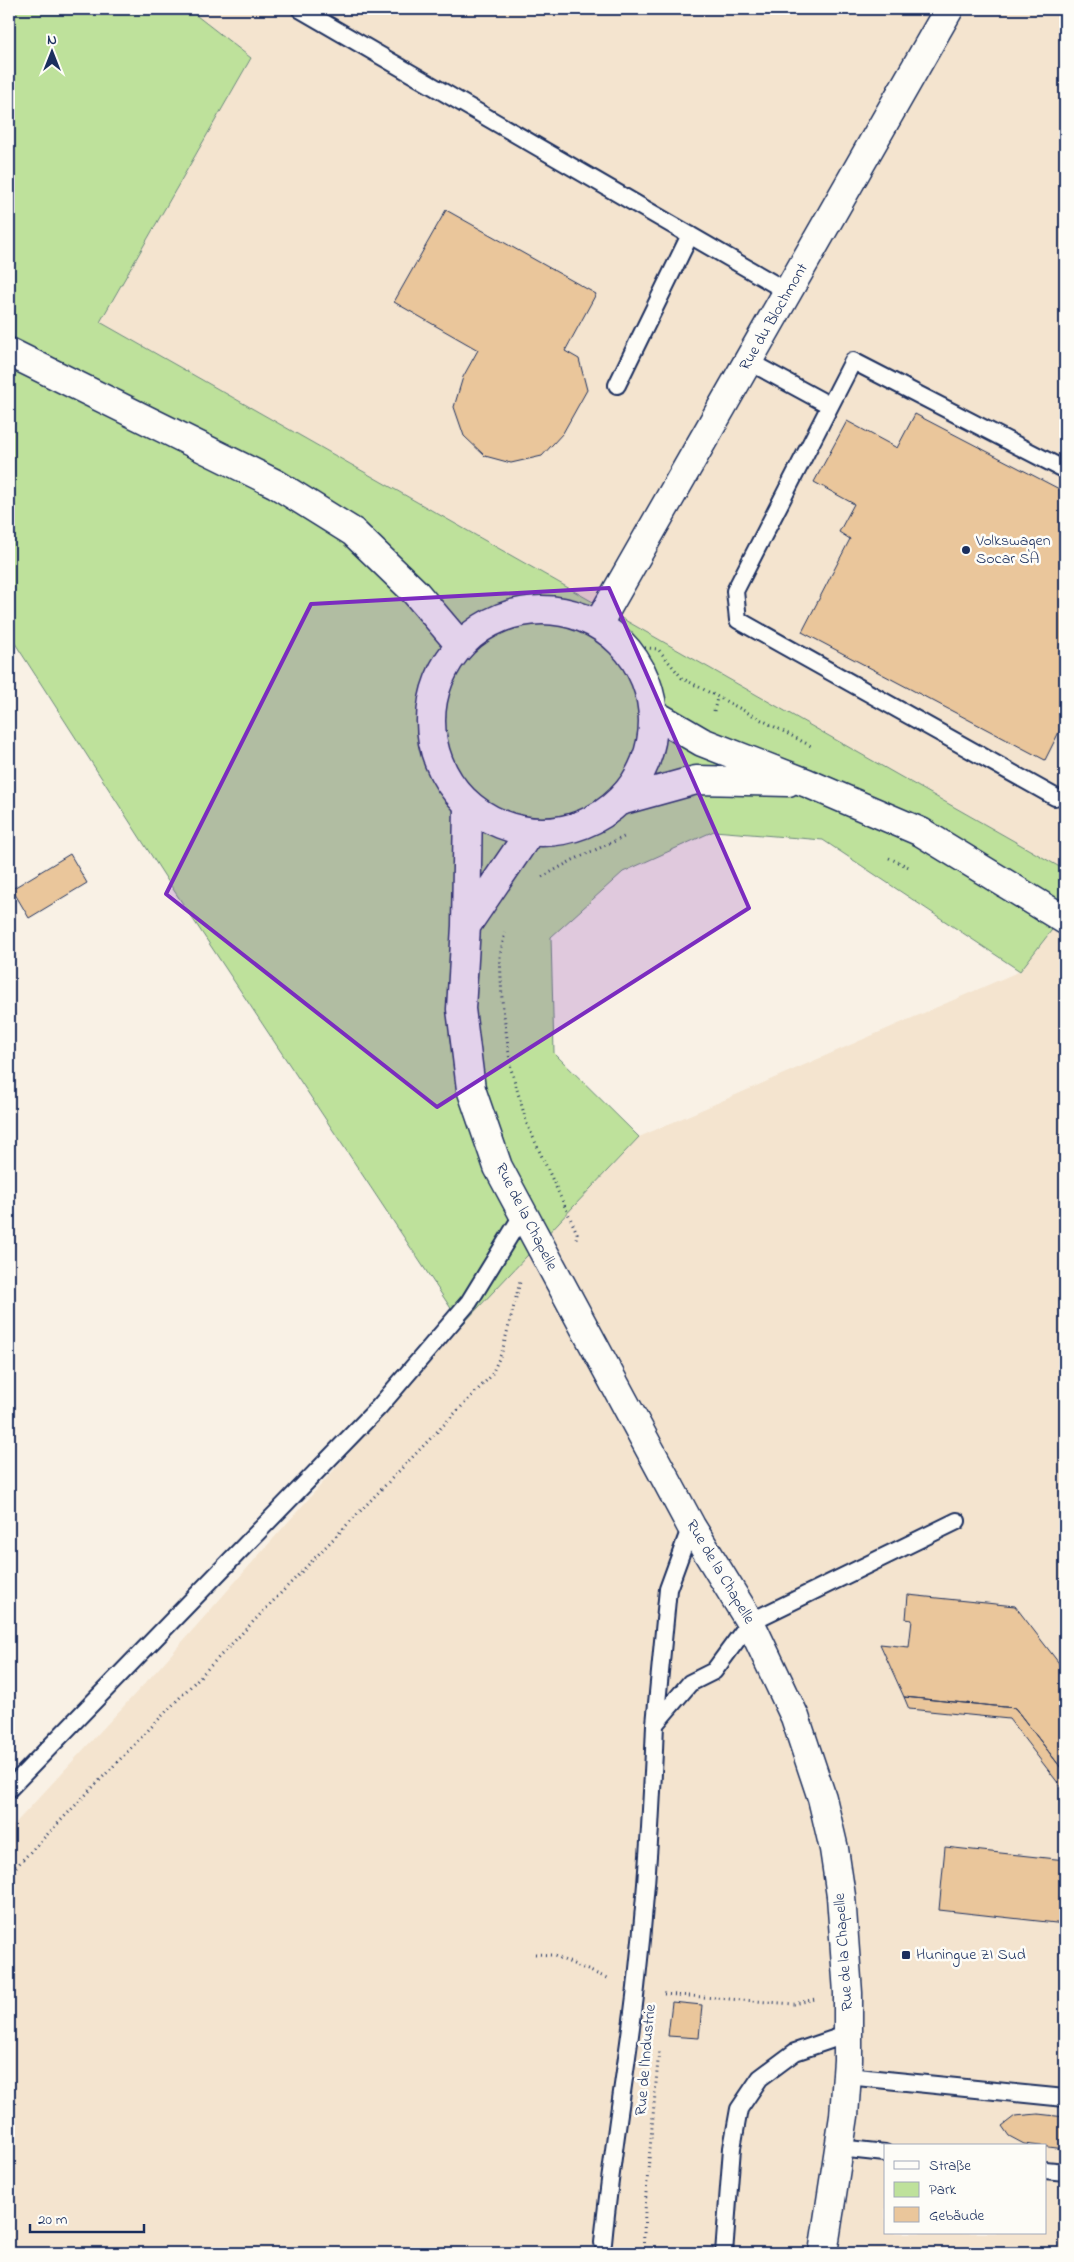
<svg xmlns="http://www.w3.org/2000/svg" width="1074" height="2262" viewBox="0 0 1074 2262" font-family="'Indie Flower',sans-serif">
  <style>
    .built { fill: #f4e4cf; fill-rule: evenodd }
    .green { fill: #bee19b; stroke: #6c887c }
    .building { fill: #eac69b; stroke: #1b2f5e }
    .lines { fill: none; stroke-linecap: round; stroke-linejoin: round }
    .lane-casing { stroke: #1b2f5e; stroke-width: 20 }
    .street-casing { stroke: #1b2f5e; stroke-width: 31 }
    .secondary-casing { stroke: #1b2f5e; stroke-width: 31 }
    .path { stroke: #1b2f5e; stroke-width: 3; stroke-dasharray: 1 4; stroke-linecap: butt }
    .lane { stroke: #fdfcf7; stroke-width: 16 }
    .street { stroke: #fdfcf7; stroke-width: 28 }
    .secondary { stroke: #fdfcf7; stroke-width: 28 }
    .marked { fill: #7b2cbf; fill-opacity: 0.2; stroke: #7b2cbf; stroke-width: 4; stroke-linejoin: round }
    .poi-dot { fill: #1b2f5e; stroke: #fdfcf7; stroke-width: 2 }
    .labels { text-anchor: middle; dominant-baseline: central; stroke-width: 5; stroke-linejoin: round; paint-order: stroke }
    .street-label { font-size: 16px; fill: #1b2f5e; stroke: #fdfcf7 }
    .poi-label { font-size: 16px; fill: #1b2f5e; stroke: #fdfcf7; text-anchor: start }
  </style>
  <rect width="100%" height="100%" fill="#f9f1e5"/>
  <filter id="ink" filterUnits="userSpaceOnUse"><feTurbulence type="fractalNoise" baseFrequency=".02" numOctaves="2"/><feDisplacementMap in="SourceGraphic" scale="10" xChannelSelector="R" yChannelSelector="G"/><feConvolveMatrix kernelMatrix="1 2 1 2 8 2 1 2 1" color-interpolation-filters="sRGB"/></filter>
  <g filter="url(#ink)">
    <path class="built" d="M188 9H1065V870L100 322 251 58Z
      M1065 913V2253H9V1830L160 1667 462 1325 639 1137 1020 971ZM885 2146H1045V2233H885Z"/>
    <path class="green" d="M9 9H188L251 58 100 322 1065 870V913L1020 971 823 840 714 831 623 872 551 937 554 1053 639 1137 462 1325 171 886 9 634Z"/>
    <path class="building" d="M446 210 596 294 565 351 579 359 587 390 563 433 542 456 511 463 485 456 464 436 454 407 463 377 478 350 394 302Z
      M915 414 1065 492V720L1045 760 802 632 850 539 839 532 854 504 814 482 847 421 897 448Z
      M70 854 87 883 29 918 12 889Z
      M908 1595 1015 1606 1065 1671V1773L1015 1708 904 1697 880 1644 909 1647 912 1620 906 1619Z
      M904 1697 1015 1708 1065 1773V1792L1009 1719 909 1709Z
      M945 1847 1065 1860V1924L939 1910Z
      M672 2002 702 2005 699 2038 668 2036Z
      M1038 2114 1065 2117V2149L1024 2144 1009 2136 1002 2126 1015 2116Z"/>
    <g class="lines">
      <g class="lane-casing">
        <path id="lane" d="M300 9 788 292
          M748 361 829 405
          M617 385 690 235
          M1055 797 738 620 735 591 853 361 1065 470
          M691 1526 668 1589 655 1724 690 1683 714 1671 750 1622 957 1521
          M9 1789 379 1407 469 1302 523 1214
          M847 2076 1065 2098
          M839 2148 885 2153
          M1045 2170 1065 2172
          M603 2243C611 2157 626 2073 636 1988 646 1900 652 1812 655 1724
          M724 2253 732 2148 739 2109 760 2078 795 2052 848 2034"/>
      </g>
      <g class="street-casing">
        <path id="street" d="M598 624 949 9
          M468 805 466 926 461 1009 471 1089 498 1167 691 1526 750 1622 795 1717 822 1798 834 1849 841 1896 848 1993V2060L844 2116 823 2253
          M466 926 530 832"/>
      </g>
      <g class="secondary-casing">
        <path id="secondary" d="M9 352 276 484 353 532 415 592 460 645
          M431 721a111 111 0 1 1 222 0a111 111 0 1 1-222 0Z
          M654 714 702 742 807 783 921 832 1065 920
          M620 801 696 780 788 782"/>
      </g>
      <path class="path" d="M625 646 658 649 682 678 811 746
        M714 711 717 698
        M889 858 911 868
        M542 877 573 860 626 836
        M505 932 500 956 502 1000 511 1069 527 1124 577 1233 576 1239
        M9 1874 491 1376 502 1352 520 1282
        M535 1954 552 1955 609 1979
        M664 1994 794 2004 815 1999
        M643 2253 646 2193 659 2050"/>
      <use href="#lane" class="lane"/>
      <use href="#street" class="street"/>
      <use href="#secondary" class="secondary"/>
    </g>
  </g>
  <path class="marked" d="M609 588 749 908 437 1107 166 894 311 604Z"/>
  <g class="poi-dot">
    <circle cx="966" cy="550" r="5"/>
    <rect x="901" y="1950" width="10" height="10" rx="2.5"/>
  </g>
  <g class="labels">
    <g class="street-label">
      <text transform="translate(774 317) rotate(-60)">Rue du Blochmont</text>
      <text transform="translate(526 1217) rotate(63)">Rue de la Chapelle</text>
      <text transform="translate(720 1572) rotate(59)">Rue de la Chapelle</text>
      <text transform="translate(844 1952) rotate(-94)">Rue de la Chapelle</text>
      <text transform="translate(646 2060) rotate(-85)">Rue de l'Industrie</text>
    </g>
    <g class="poi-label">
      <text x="976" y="541">Volkswagen<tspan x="976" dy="18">Socar SA</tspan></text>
      <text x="916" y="1955">Huningue ZI Sud</text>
    </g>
  </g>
  <rect width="1074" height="2262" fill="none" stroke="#fdfcf7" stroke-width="30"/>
  <rect x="15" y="15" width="1044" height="2232" fill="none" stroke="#1b2f5e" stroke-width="2" filter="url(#ink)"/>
  <rect x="884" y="2144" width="162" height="90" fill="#fdfcf7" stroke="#a3aaba"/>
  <rect x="894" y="2161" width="25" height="8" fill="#fdfcf7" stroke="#a3aaba"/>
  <text x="929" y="2170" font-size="15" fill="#1b2f5e">Straße</text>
  <rect x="894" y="2182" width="25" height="15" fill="#bee19b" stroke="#a3aaba"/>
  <text x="929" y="2194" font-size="15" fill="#1b2f5e">Park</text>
  <rect x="894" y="2207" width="25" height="15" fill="#eac69b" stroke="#a3aaba"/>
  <text x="929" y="2220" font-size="15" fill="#1b2f5e">Gebäude</text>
  <g transform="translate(52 52)" stroke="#fdfcf7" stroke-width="4" paint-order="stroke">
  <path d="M0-4L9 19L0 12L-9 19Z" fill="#1b2f5e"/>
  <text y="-8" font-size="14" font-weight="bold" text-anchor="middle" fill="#1b2f5e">N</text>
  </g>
  <path d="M30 2224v8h114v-8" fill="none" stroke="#1b2f5e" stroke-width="2.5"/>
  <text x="38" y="2224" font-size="15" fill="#1b2f5e" stroke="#fdfcf7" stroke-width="4" paint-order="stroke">20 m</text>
</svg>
